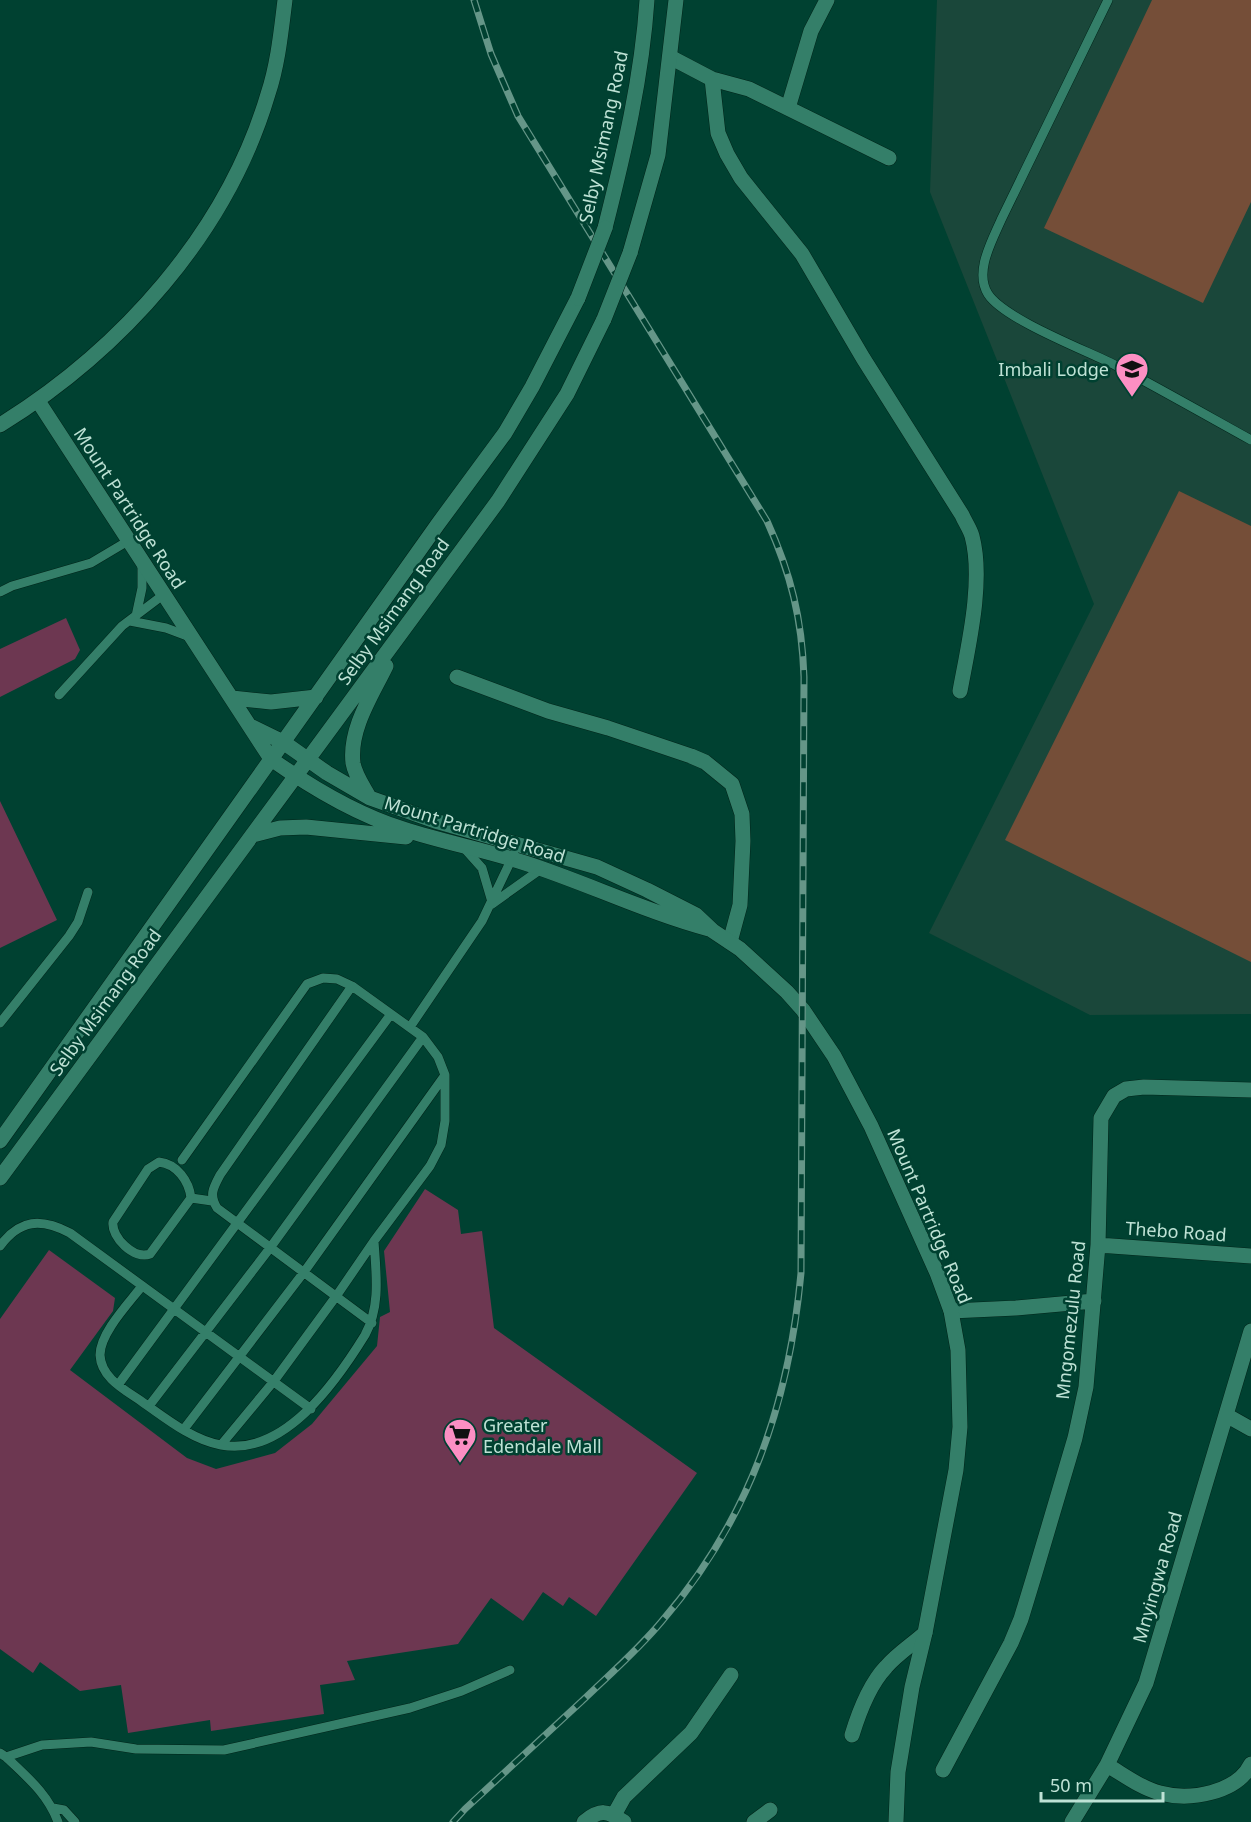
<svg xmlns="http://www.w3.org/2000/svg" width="1251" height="1822" viewBox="0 0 1251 1822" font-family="'Noto Sans',sans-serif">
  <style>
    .built { fill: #1a473a }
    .green { fill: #754e38 }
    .building { fill: #6d3751 }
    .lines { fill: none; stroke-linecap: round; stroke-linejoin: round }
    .lane-casing { stroke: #00251a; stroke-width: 10 }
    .street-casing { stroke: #00251a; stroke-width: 16 }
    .secondary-casing { stroke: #00251a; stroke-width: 16 }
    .lane { stroke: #347f69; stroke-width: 9 }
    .street { stroke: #347f69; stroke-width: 15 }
    .secondary { stroke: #347f69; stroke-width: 15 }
    .rail-casing { stroke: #659688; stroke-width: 7 }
    .rail { stroke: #004131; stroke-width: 4.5; stroke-dasharray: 14; stroke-linecap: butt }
    .secondary-bridge-casing { stroke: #00251a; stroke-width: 16; stroke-linecap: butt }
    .secondary-bridge { stroke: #347f69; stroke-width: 15 }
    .labels { text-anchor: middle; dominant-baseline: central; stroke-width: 5; stroke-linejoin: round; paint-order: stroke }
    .street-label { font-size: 18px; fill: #bee2d5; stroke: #004131 }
    .poi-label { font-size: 18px; fill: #bee2d5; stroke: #004131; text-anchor: end }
  </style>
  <rect width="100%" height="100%" fill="#004131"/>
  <path class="built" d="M937 0H1251V1014L1090 1015 929 933 1094 604 930 192Z"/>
  <path class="green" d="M1152 0H1251V202L1203 303 1044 228Z
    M1179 491 1251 526V962L1005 840Z"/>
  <path class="building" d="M66 618 80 650 75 659 0 697V649Z
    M0 801 57 920 0 948Z
    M425 1189 458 1210 461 1234 482 1231 494 1328 697 1473 596 1616 569 1597 563 1606 543 1592 523 1621 491 1598 458 1644 347 1661 355 1680 320 1685 324 1714 211 1731 210 1720 128 1733 121 1685 80 1691 40 1662 33 1673 0 1649V1319L49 1250 115 1298 113 1311 70 1370 187 1458 216 1469 275 1453 312 1424 377 1346 380 1317 390 1312 384 1251Z"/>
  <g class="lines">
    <g class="lane-casing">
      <path id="lane" d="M1108 0 1001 220C992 241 974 272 988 294 1004 319 1085 350 1115 365 1160 389 1206 415 1251 440
        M0 592 12 586 91 563 128 541
        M136 616 142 588V565
        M130 621 166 628 190 637
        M59 695 122 626 163 595
        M465 849 482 868 492 902
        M492 904 541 869
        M352 986 220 1175C213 1188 209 1195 217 1208L372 1323
        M0 1023 69 936 78 922 88 892
        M410 1027 482 921 514 854
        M182 1160 307 984 323 978 337 979 352 986 423 1037 438 1057 445 1075V1121L441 1145 430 1166 374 1241 337 1295 274 1381 221 1445
        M159 1162C177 1164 189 1181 191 1198L150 1254C134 1260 111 1237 113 1222L148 1169Z
        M191 1198 212 1201
        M0 1246C20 1219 41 1218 70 1233L311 1409
        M142 1286C129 1303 100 1333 100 1355 101 1378 125 1390 141 1401 164 1417 192 1440 221 1445 284 1457 336 1382 365 1335 381 1306 376 1273 374 1241
        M118 1385 391 1014
        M149 1406 270 1248 423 1037
        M184 1429 304 1272 445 1075
        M0 1753 6 1757 42 1745 91 1742 136 1749 224 1750 410 1708 462 1691 510 1670
        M6 1757C27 1777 48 1794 58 1822
        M53 1808 64 1810 75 1822"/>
    </g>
    <g class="street-casing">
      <path id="street" d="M670 57 712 79 718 133 727 154 741 178 802 254 863 358 962 515C965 522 970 529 972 536 984 581 968 647 960 691
        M712 79 749 89 889 158
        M788 108 811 31 827 0
        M457 677 548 711 608 728 691 756 705 762 732 784 742 814 743 841 740 905 730 942
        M1098 1245 1251 1256
        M951 1311 1016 1308 1094 1301
        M1226 1415 1251 1429
        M852 1735C859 1712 869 1685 886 1667 897 1654 913 1644 925 1633
        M1107 1765C1124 1775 1141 1788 1160 1793 1190 1801 1237 1793 1251 1764
        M943 1770 1011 1643 1021 1619 1035 1573 1075 1438 1086 1387 1098 1245 1101 1118 1114 1096 1126 1089 1144 1087 1251 1090
        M614 1815 624 1797 691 1733 731 1675
        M584 1822C600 1809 607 1810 624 1822
        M754 1822 770 1810
        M1072 1822 1107 1765 1146 1683 1251 1331"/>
    </g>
    <g class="secondary-casing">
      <path id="secondary" d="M605 228C624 153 642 77 647 0
        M630 253 658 155 676 0
        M38 401 271 759C312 788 355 814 403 829 443 842 485 850 525 863 587 883 646 912 709 929
        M0 425C121 350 227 233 268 94 278 64 281 32 285 0
        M232 698 271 702 316 697
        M250 726 283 742 327 773 370 798 435 821 597 867 647 890 696 915 713 931 740 949 787 992 803 1010 834 1056 871 1126 937 1273 951 1311 958 1350 960 1427 956 1470 925 1633 912 1687 898 1772 896 1822
        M369 797C363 786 355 775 353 763 349 729 372 695 386 666
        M253 835 280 828 306 827 406 837
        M0 1141 438 524 505 433 532 387 578 298
        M0 1178 498 501 567 394 604 319"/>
    </g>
    <use href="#lane" class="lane"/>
    <use href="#street" class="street"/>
    <use href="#secondary" class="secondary"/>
    <g class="rail-casing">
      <path id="rail" d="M453 1822 465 1809C504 1773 543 1737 582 1701 609 1675 638 1650 662 1621 749 1520 789 1404 801 1273L804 677C802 619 791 574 767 521L518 116 491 54 474 0"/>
    </g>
    <use href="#rail" class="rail"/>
    <g class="secondary-bridge-casing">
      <path id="secondary-bridge" d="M578 298 605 228
        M604 319 630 253"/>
    </g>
    <use href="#secondary-bridge" class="secondary-bridge"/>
  </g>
  <defs>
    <g id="school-pin" transform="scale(1.725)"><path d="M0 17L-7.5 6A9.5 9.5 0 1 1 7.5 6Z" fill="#fc8fc3" stroke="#004131"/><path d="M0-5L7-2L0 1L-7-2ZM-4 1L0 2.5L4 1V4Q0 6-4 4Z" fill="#111"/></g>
    <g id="supermarket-pin" transform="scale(1.725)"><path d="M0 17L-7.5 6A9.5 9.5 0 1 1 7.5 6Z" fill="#fc8fc3" stroke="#004131"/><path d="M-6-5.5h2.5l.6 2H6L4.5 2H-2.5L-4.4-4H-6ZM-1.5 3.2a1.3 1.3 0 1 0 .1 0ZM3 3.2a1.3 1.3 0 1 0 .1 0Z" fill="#111"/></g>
  </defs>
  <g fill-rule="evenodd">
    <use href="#school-pin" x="1132" y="369"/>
    <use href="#supermarket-pin" x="460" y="1435"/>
  </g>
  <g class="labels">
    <g class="street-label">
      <text transform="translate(603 137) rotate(-78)">Selby Msimang Road</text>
      <text transform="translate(130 508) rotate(57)">Mount Partridge Road</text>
      <text transform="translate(393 611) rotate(-54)">Selby Msimang Road</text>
      <text transform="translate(475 829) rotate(17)">Mount Partridge Road</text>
      <text transform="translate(105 1002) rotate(-54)">Selby Msimang Road</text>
      <text transform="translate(930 1216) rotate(67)">Mount Partridge Road</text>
      <text transform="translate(1176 1231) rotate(4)">Thebo Road</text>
      <text transform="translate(1070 1320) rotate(-84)">Mngomezulu Road</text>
      <text transform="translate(1157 1577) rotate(-74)">Mnyingwa Road</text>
    </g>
    <g class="poi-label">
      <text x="1109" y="369">Imbali Lodge</text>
      <text x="483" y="1425" text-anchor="start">Greater<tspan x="483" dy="21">Edendale Mall</tspan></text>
    </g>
  </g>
  <path d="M1041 1792v9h122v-9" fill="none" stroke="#bee2d5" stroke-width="3"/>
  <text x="1050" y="1792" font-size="18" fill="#bee2d5" stroke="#004131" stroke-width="4.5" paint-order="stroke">50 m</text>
</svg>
